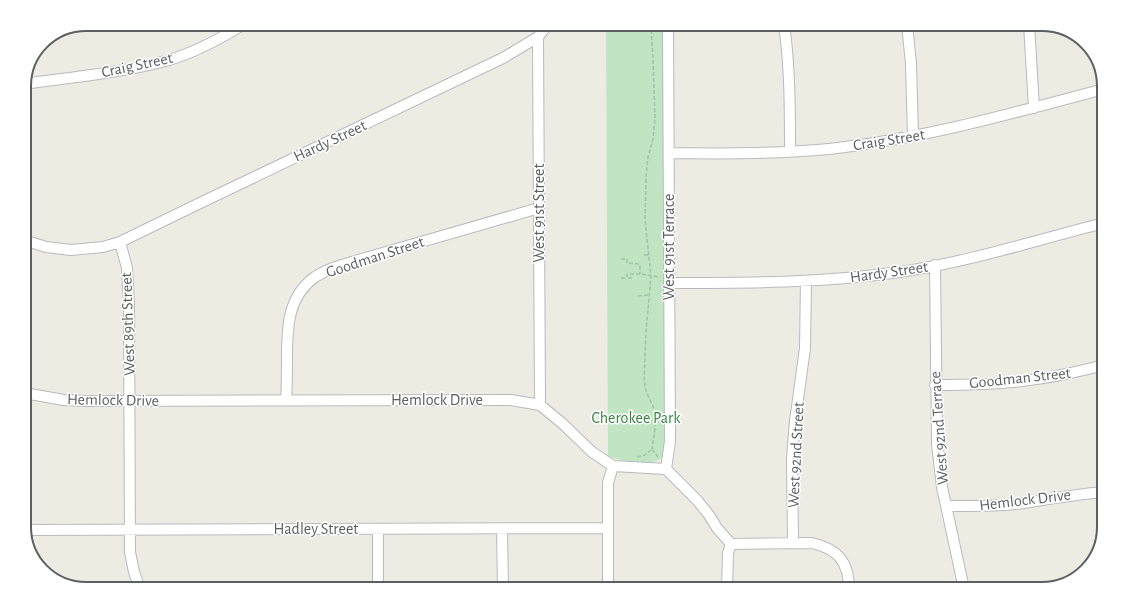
<svg xmlns="http://www.w3.org/2000/svg" width="1128" height="613" viewBox="0 0 1128 613" font-family="'Alegreya Sans',sans-serif">
  <style>
    .green { fill: #c1e4c3 }
    .lines { fill: none; stroke-linecap: round; stroke-linejoin: round }
    .street-casing { stroke: #b8babf; stroke-width: 12 }
    .path { stroke: #9bc4a9; stroke-width: 1.5; stroke-dasharray: 4 2; stroke-linecap: butt }
    .street { stroke: #fff; stroke-width: 10 }
    .labels { text-anchor: middle; dominant-baseline: central; stroke-width: 3; stroke-linejoin: round; paint-order: stroke }
    .street-label { font-size: 16px; fill: #5b5e63; stroke: #fff }
    .park-label { font-size: 16px; fill: #398441; stroke: #fff }
    .rim { fill: none; stroke: #5b5e63; stroke-width: 2 }
  </style>
  <rect width="100%" height="100%" fill="#edece3"/>
  <path class="green" d="M606 24H662L663 33 665 452C659 471 621 461 608 456Z"/>
  <g class="lines">
    <g class="street-casing">
      <path id="street" d="M784 24C790 66 790 109 790 152
        M907 24 911 64 913 136
        M1029 24 1034 108
        M24 84C72 77 122 73 169 60 196 52 220 39 244 24
        M669 153C722 154 776 154 829 149 923 139 1013 113 1104 89
        M24 238 30 242 46 247 71 250 103 247 120 242 198 204 503 58 538 37
        M120 242 127 268 129 304 130 552 134 572 140 589
        M935 265 937 444 942 487 964 589
        M670 283C747 283 823 283 900 272 969 262 1036 240 1104 223
        M935 385C964 385 993 385 1022 381 1050 378 1077 372 1104 365
        M24 393 64 400 84 401 511 400 540 405 563 424 592 452 613 466 666 469 697 500 709 515 717 528 731 544 812 543C838 549 849 562 849 589
        M286 400C287 386 287 371 287 357 287 327 288 296 315 277 327 269 341 265 355 261L539 208
        M540 405 538 37 548 24
        M666 469 670 441 668 24
        M946 506C972 506 998 507 1024 503 1051 499 1077 494 1104 492
        M378 529V589
        M502 529 503 589
        M24 530 608 528
        M793 543 792 458 795 421 805 348 806 281
        M608 589V483L613 466
        M727 589 728 553 731 544"/>
    </g>
    <path class="path" d="M651 24 653 60 655 118 653 139 648 157 646 177 645 220 651 276 646 332 644 381 646 391 655 411V429L652 449
      M644 255H649
      M621 259H627V263L638 264 640 265V274
      M621 278H627
      M632 278H627V274H640L660 277
      M638 296 648 295
      M637 457 645 455 652 449 658 457"/>
    <use href="#street" class="street"/>
  </g>
  <g class="labels">
    <g class="street-label">
      <text transform="translate(137 65) rotate(-12)">Craig Street</text>
      <text transform="translate(889 140) rotate(-9)">Craig Street</text>
      <text transform="translate(330 141) rotate(-25)">Hardy Street</text>
      <text transform="translate(539 213) rotate(-90)">West 91st Street</text>
      <text transform="translate(669 247) rotate(-90)">West 91st Terrace</text>
      <text transform="translate(375 257) rotate(-18)">Goodman Street</text>
      <text transform="translate(889 272) rotate(-8)">Hardy Street</text>
      <text transform="translate(128 324) rotate(-92)">West 89th Street</text>
      <text transform="translate(1020 378) rotate(-6)">Goodman Street</text>
      <text transform="translate(113 400) rotate(1)">Hemlock Drive</text>
      <text x="437" y="400">Hemlock Drive</text>
      <text transform="translate(939 428) rotate(-94)">West 92nd Terrace</text>
      <text transform="translate(796 455) rotate(-87)">West 92nd Street</text>
      <text transform="translate(1025 500) rotate(-7)">Hemlock Drive</text>
      <text x="316" y="529">Hadley Street</text>
    </g>
    <g class="park-label">
      <text x="636" y="418">Cherokee Park</text>
    </g>
  </g>
  <path d="M0 0H1128V613H0ZM86 31H1042A55 55 0 0 1 1097 86V527A55 55 0 0 1 1042 582H86A55 55 0 0 1 31 527V86A55 55 0 0 1 86 31Z" fill="#fff" fill-rule="evenodd"/>
  <path class="rim" d="M86 31H1042A55 55 0 0 1 1097 86V527A55 55 0 0 1 1042 582H86A55 55 0 0 1 31 527V86A55 55 0 0 1 86 31Z"/>
</svg>
